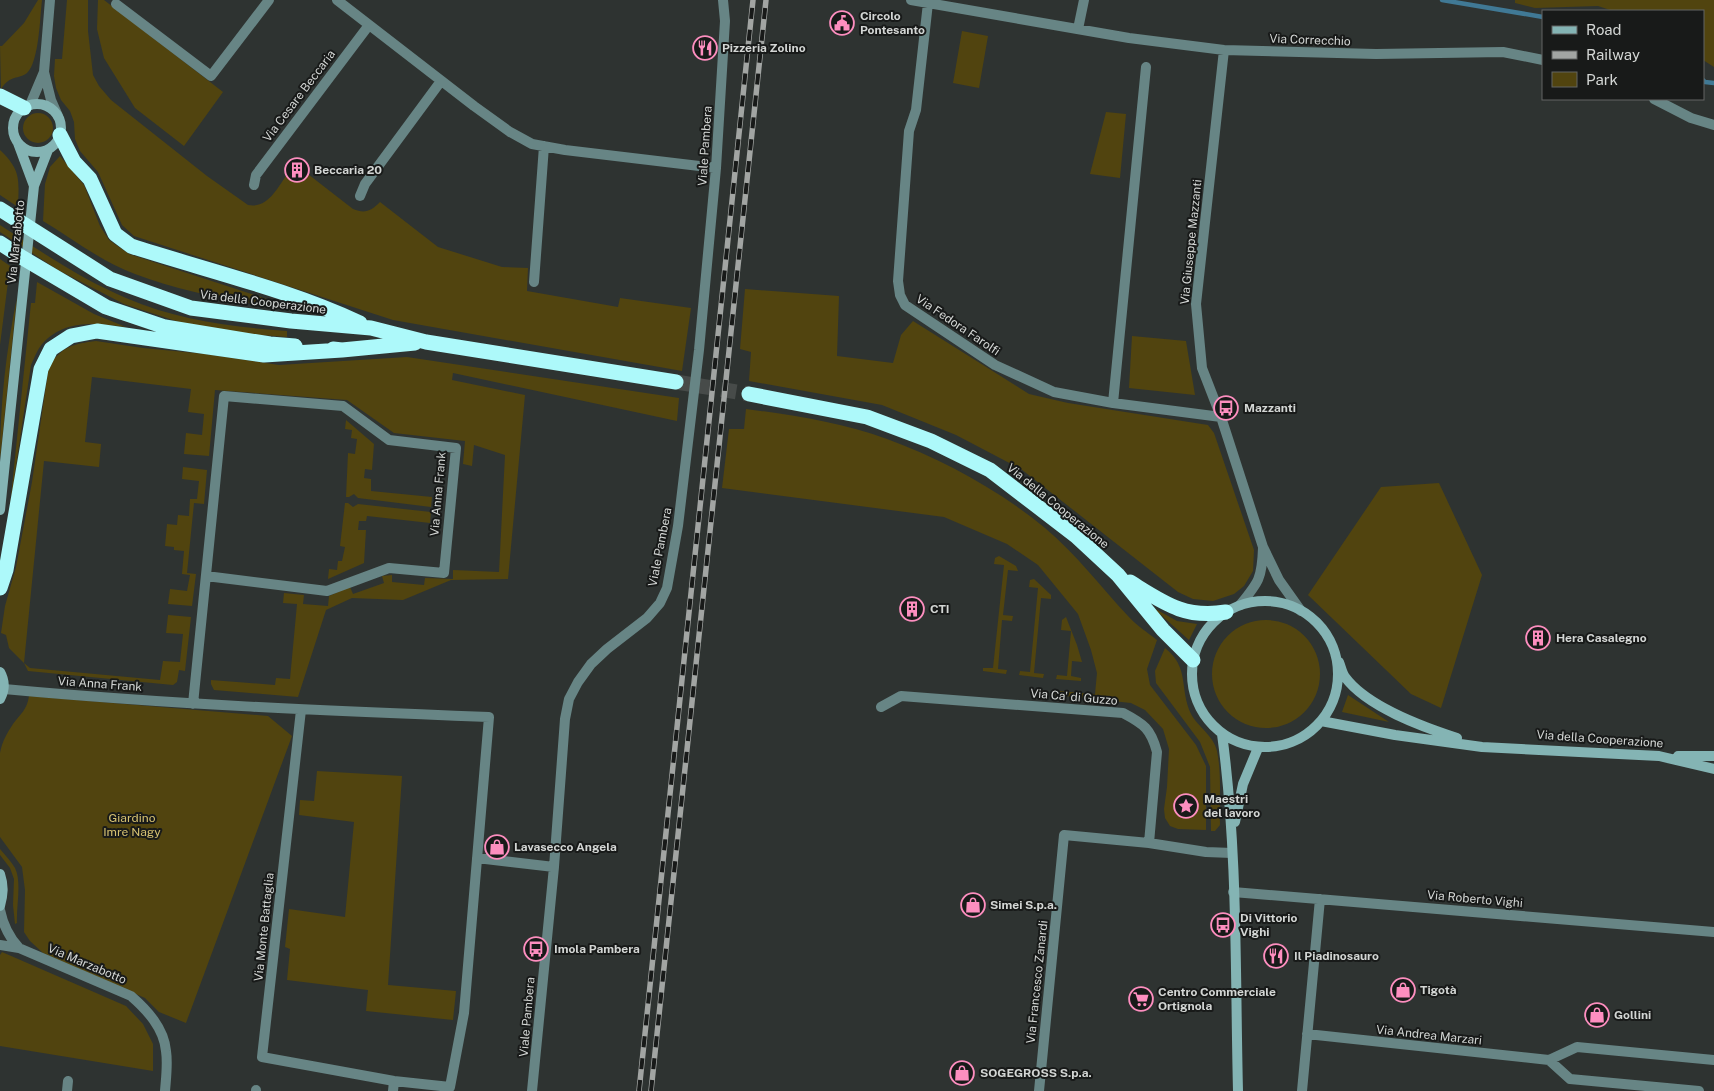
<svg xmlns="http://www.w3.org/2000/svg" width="1714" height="1091" viewBox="0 0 1714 1091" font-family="'Public Sans',sans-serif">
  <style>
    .green { fill: #51440f }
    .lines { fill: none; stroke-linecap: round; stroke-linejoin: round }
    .stream { stroke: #407995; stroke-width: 4.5 }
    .highway-tunnel { stroke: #474b49; stroke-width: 15; stroke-dasharray: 15 8; stroke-linecap: butt }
    .street { stroke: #678585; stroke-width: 10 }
    .secondary { stroke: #84b4b4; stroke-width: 10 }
    .highway { stroke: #adf9fa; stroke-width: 15 }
    .rail-casing { stroke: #a2a5a3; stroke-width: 5.5 }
    .rail { stroke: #181a19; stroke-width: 4; stroke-dasharray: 11; stroke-linecap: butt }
    .labels { text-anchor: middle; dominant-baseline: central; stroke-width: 4; stroke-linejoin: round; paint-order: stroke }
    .poi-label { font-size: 12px; font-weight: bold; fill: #d3d6d4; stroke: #181a19; text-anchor: start }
    .street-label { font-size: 12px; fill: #d3d6d4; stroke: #181a19 }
    .park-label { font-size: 12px; fill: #d7c271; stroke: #181a19 }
  </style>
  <rect width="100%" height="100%" fill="#2e3331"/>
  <path class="green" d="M38 0H42C40 17 39 62 27 73 18 80 11 74 1 89L0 46H2L24 23Z
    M67 0H88V31L93 75 99 86 111 100 207 176 248 205C268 209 278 187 288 173L296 180 304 171 353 209C365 214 371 211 380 202L438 247 502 267 528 268 527 291 618 307 620 298 691 308 682 371 393 320 134 236 122 225 98 172 80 151 75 139 74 122 70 111 61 100 56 88 54 76 55 59H62Z
    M98 0H104L223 92 184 146 135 108 104 58 97 29Z
    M1515 0H1714V67L1703 60V11H1613L1598 6 1535 8 1515 3Z
    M962 31 988 36 979 88 953 83Z
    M1106 112 1126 114 1120 178 1090 174Z
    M23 128a15 15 0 1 1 30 0a15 15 0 1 1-30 0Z
    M0 150C21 170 19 179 18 207L0 195Z
    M60 156 84 185 100 226 109 240 129 254 313 314C253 303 192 296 135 274 102 262 73 239 43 221L45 184 50 167Z
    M0 225C40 251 81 279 126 298 177 320 232 327 287 331V337L235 333 182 323 124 304 58 270 0 232Z
    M0 259 10 266 0 345Z
    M37 282 94 314 126 327C95 323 65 319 42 344 37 350 34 359 31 365L10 506 31 303H35Z
    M745 289 839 296 837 356 893 363 901 335 913 321 1029 394 1068 403 1208 425 1214 433 1254 550 1253 571 1244 586 1234 594 1213 601 1193 599 1178 592 1021 469 956 435 882 405 749 381 751 352 740 349Z
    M17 297 0 460C0 404 6 351 17 297Z
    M1132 336 1186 341 1195 395 1129 388Z
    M96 341 143 348 205 354 279 365 407 357 679 398 677 421 453 373 452 380 525 395 508 579 451 580 403 600 352 598 326 610 298 697 214 690 211 684V680L275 685 276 678 290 679 297 604 283 603 284 593 304 595 303 604 328 606 329 596 350 587 353 594 384 583 382 576 392 575V582L424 585 425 578 453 579V570L499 572 505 455 474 445 472 466 463 464 465 441 394 433 347 400 215 390 209 456 184 454 186 433 202 435 204 414 188 412 191 389 92 377 85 442 101 444 99 467 44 461 24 663 30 668 160 680 163 661 180 662 183 634 166 633 168 615 191 617 185 671 179 670 177 682 173 685 28 671 24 663 9 648 6 635 1 633 5 606 16 567 32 482 49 365C64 346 73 344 96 341Z
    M746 409C793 415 842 423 887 439 942 459 999 490 1045 528 1076 554 1100 586 1128 616 1136 625 1147 632 1157 640L1147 669 1150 685 1196 745 1206 766V830L1178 829 1170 826 1165 818 1164 809 1167 787 1169 749 1163 729 1145 710 1131 703 1055 695 1059 691 1095 694 1097 673 1091 650 1078 614 1038 565 1007 544 944 517 722 488 729 429H744Z
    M346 420 374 444 372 470 365 469 364 478 371 479V491L432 497 431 507 358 498 354 494 349 497H346L348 453 355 454 357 439 351 438 352 430 345 429Z
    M183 467 207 470 204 504 194 503 187 573 196 574 192 606 168 604 170 589 187 591 190 575 182 574 184 551 174 550V547L165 546 167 524 177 525 178 515 189 516 190 499H197L199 481 182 479Z
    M1439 483 1482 575 1441 708 1411 694 1308 595 1381 487Z
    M345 503H348L353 507 358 504 431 512 430 523 367 516 366 521H359L358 530H366L364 563 328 579 329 569 337 570 338 561H342L345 547 340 546Z
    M999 556 1016 566 1018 571 1008 570 1003 615 1013 616 1012 621 1002 620 998 669 1007 670 1006 674 983 671V668H993L1004 565 994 564 995 558Z
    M1034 579 1051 595V599L1041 598 1034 673 1044 674 1043 678 1019 675 1020 671 1030 672 1038 588 1029 587 1030 580Z
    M1152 607 1177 621 1197 624 1189 640Z
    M1066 617 1077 645 1082 662 1072 661 1071 676 1081 678V681L1056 679 1057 675 1067 676 1071 631 1061 630 1062 620Z
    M1212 674a54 54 0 1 1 108 0a54 54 0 1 1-108 0Z
    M1165 648C1190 668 1179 688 1191 714 1198 727 1214 736 1217 751 1222 775 1219 801 1220 825L1215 831H1211L1210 767 1200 742 1156 683 1155 671Z
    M1348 695 1389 722 1342 712Z
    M29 696 268 716 292 736 186 1023 159 1012 145 998 43 953 30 941 24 932 25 890 22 867 0 837V753C2 742 7 733 13 724 21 713 27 710 29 696Z
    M317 771 402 776 388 985 456 991 453 1020 366 1011 368 990 287 980 290 949 285 947 289 909 345 917 354 822 299 815 300 800 314 801Z
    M0 849C5 855 11 861 15 868 22 882 16 907 17 923L15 924 13 905 14 879 10 868 0 855Z
    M2 952 126 1006 143 1024 153 1044V1071L0 1046V955Z"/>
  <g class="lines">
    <path class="stream" d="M1442 0 1543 17
      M1703 80 1705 82 1714 83"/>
    <path class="highway-tunnel" d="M676 382 749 394"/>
    <path class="street" d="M337 0 474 106 510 132 532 144 565 150 716 168
      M911 0 1129 38 1224 50 1376 54 1503 52 1543 60
      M928 3 916 110 909 131 898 281 900 295 905 305 995 365 1054 392 1113 403 1221 417
      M116 4 211 76 269 0
      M1078 29 1084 0
      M1224 50 1196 304 1202 368 1221 417 1263 547 1279 580 1301 611
      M44 72 51 100 58 116
      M1654 99 1691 118 1714 125
      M30 105 44 72 50 0
      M254 185 256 175 369 25
      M360 196 365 184 441 81
      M534 282 544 146
      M1113 403 1146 67
      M1240 605C1259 582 1262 578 1263 548
      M4 689C165 704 327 711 489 717L464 1013 450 1087 394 1081 262 1057 301 710
      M193 704 224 396 343 406 389 440 456 448 444 573 389 568 327 591 206 576
      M881 707 901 696 1123 713C1144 724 1151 729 1157 752L1149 843
      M477 858 554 867
      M1233 892 1714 932
      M0 910C3 925 8 936 19 948
      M0 945 19 948 131 996C147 1010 164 1028 166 1051 168 1064 166 1078 165 1091
      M1307 1034 1549 1060 1577 1047 1714 1060
      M1549 1060 1570 1079 1699 1091
      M67 1091 68 1081
      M256 1091V1090
      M393 1091 394 1081
      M532 1091 554 867 565 719 569 699 578 682 591 664 607 649 647 618 660 603 667 588 678 526 699 350 716 168 725 21 723 0
      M1039 1091 1064 835 1149 843 1206 852 1232 853
      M1302 1091 1320 899"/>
    <path class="secondary" d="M13 128a24 24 0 1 1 48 0a24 24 0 1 1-48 0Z
      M18 143 34 186
      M0 510 34 186 48 150
      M1192 674a73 73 0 1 1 146 0a73 73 0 1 1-146 0Z
      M1339 662C1341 667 1342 673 1345 677 1367 707 1423 727 1457 738
      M0 672C5 681 5 690 0 699
      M1321 721 1395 735 1482 747 1659 756 1714 769
      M1222 734C1238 852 1235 972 1238 1091
      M1678 756H1714
      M1235 822 1243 784 1258 748
      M0 874C4 886 3 895 0 906"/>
    <path class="highway" d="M0 96 24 108
      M60 135 74 162 90 179 115 234 131 246C208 271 287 289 360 323
      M0 209 110 279 191 308 291 321 371 328 426 342 676 382
      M0 243 23 258 106 307 165 327 270 344 295 346
      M333 349 342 350 415 343
      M749 394 867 417 931 441 990 470 1076 536 1118 575 1163 630 1193 660
      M1130 582C1164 603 1185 619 1226 612
      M0 588 6 570 41 369 51 349 71 336 97 331 264 355 342 350"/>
    <g class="rail-casing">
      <path id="rail" d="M639 1091 753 0
        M651 1091 766 0"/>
    </g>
    <use href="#rail" class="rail"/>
  </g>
  <defs>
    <g id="civic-ring" transform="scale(1.25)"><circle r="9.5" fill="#181a19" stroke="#fd8ebf" stroke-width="1.5"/><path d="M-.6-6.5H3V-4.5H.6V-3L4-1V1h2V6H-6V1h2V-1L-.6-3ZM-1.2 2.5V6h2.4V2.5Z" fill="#fd8ebf"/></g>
    <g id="restaurant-ring" transform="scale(1.25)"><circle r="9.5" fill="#181a19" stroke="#fd8ebf" stroke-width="1.5"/><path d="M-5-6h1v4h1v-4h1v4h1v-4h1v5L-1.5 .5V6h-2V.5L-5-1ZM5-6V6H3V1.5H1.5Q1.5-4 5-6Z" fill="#fd8ebf"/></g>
    <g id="building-ring" transform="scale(1.25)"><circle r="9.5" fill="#181a19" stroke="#fd8ebf" stroke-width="1.5"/><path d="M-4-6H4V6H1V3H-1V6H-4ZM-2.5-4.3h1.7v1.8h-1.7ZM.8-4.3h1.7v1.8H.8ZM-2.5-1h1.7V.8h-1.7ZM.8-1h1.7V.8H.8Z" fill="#fd8ebf"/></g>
    <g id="bus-ring" transform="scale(1.25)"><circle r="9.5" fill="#181a19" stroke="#fd8ebf" stroke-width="1.5"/><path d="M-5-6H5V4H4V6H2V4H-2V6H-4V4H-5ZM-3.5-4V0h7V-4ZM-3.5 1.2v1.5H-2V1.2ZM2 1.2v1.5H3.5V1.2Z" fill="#fd8ebf"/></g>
    <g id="sight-ring" transform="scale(1.25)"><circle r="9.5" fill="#181a19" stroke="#fd8ebf" stroke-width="1.5"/><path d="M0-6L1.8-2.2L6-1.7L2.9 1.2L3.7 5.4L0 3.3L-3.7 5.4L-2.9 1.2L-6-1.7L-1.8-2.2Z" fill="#fd8ebf"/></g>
    <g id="shop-ring" transform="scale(1.25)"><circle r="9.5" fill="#181a19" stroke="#fd8ebf" stroke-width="1.5"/><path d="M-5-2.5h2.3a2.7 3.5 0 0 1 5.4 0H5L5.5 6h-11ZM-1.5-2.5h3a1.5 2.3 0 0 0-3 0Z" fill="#fd8ebf"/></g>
    <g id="supermarket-ring" transform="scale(1.25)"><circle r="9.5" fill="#181a19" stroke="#fd8ebf" stroke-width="1.5"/><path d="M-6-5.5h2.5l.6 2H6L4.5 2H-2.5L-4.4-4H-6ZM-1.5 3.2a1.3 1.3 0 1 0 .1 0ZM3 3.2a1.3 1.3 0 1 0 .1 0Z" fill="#fd8ebf"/></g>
  </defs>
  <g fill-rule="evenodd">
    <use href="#civic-ring" x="842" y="23"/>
    <use href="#restaurant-ring" x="705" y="48"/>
    <use href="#building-ring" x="297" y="170"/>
    <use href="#bus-ring" x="1226" y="408"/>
    <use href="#building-ring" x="912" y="609"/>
    <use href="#building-ring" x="1538" y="638"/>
    <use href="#sight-ring" x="1186" y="806"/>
    <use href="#shop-ring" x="497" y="847"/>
    <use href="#shop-ring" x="973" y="905"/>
    <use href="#bus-ring" x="1223" y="925"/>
    <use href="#bus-ring" x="536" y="949"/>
    <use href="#restaurant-ring" x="1276" y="956"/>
    <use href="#shop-ring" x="1403" y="990"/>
    <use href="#supermarket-ring" x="1141" y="999"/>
    <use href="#shop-ring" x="1597" y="1015"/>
    <use href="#shop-ring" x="962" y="1073"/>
  </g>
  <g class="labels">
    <g class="poi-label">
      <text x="860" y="16">Circolo<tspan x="860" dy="14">Pontesanto</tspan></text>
      <text x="722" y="48">Pizzeria Zolino</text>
      <text x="314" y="170">Beccaria 20</text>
      <text x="1244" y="408">Mazzanti</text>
      <text x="930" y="609">CTI</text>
      <text x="1556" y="638">Hera Casalegno</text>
      <text x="1204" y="799">Maestri<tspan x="1204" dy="14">del lavoro</tspan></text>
      <text x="514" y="847">Lavasecco Angela</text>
      <text x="990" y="905">Simei S.p.a.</text>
      <text x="1240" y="918">Di Vittorio<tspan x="1240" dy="14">Vighi</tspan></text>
      <text x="554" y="949">Imola Pambera</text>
      <text x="1294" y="956">Il Piadinosauro</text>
      <text x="1420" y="990">Tigotà</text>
      <text x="1158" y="992">Centro Commerciale<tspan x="1158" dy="14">Ortignola</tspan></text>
      <text x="1614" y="1015">Gollini</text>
      <text x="980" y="1073">SOGEGROSS S.p.a.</text>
    </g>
    <g class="street-label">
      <text transform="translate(1310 40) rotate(2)">Via Correcchio</text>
      <text transform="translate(299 96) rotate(-53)">Via Cesare Beccaria</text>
      <text transform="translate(705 146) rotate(-86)">Viale Pambera</text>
      <text transform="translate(16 242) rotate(-84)">Via Marzabotto</text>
      <text transform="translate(1191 242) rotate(-84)">Via Giuseppe Mazzanti</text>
      <text transform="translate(263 302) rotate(7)">Via della Cooperazione</text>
      <text transform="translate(958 325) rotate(34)">Via Fedora Farolfi</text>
      <text transform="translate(438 494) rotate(-85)">Via Anna Frank</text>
      <text transform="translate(1058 506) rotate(39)">Via della Cooperazione</text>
      <text transform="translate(660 547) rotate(-79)">Viale Pambera</text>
      <text transform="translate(100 684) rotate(4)">Via Anna Frank</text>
      <text transform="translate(1074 697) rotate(5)">Via Ca' di Guzzo</text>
      <text transform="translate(1600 739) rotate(4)">Via della Cooperazione</text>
      <text transform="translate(1475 899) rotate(5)">Via Roberto Vighi</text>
      <text transform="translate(264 927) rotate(-84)">Via Monte Battaglia</text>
      <text transform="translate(87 964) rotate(23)">Via Marzabotto</text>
      <text transform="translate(1037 982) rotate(-84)">Via Francesco Zanardi</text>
      <text transform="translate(527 1017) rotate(-85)">Viale Pambera</text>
      <text transform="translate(1429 1035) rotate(6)">Via Andrea Marzari</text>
    </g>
    <g class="park-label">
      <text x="132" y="818">Giardino<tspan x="132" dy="14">Imre Nagy</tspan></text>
    </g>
  </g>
  <rect x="1542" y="10" width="162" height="90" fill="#181a19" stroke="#636564"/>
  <rect x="1552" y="26" width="25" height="8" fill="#84b4b4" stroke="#636564"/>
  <text x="1586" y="35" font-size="15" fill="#d3d6d4">Road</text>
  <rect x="1552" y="51" width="25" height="8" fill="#a2a5a3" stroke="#636564"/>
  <text x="1586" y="60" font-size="15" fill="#d3d6d4">Railway</text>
  <rect x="1552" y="72" width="25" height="15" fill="#51440f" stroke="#636564"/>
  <text x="1586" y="85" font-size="15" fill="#d3d6d4">Park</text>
</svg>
